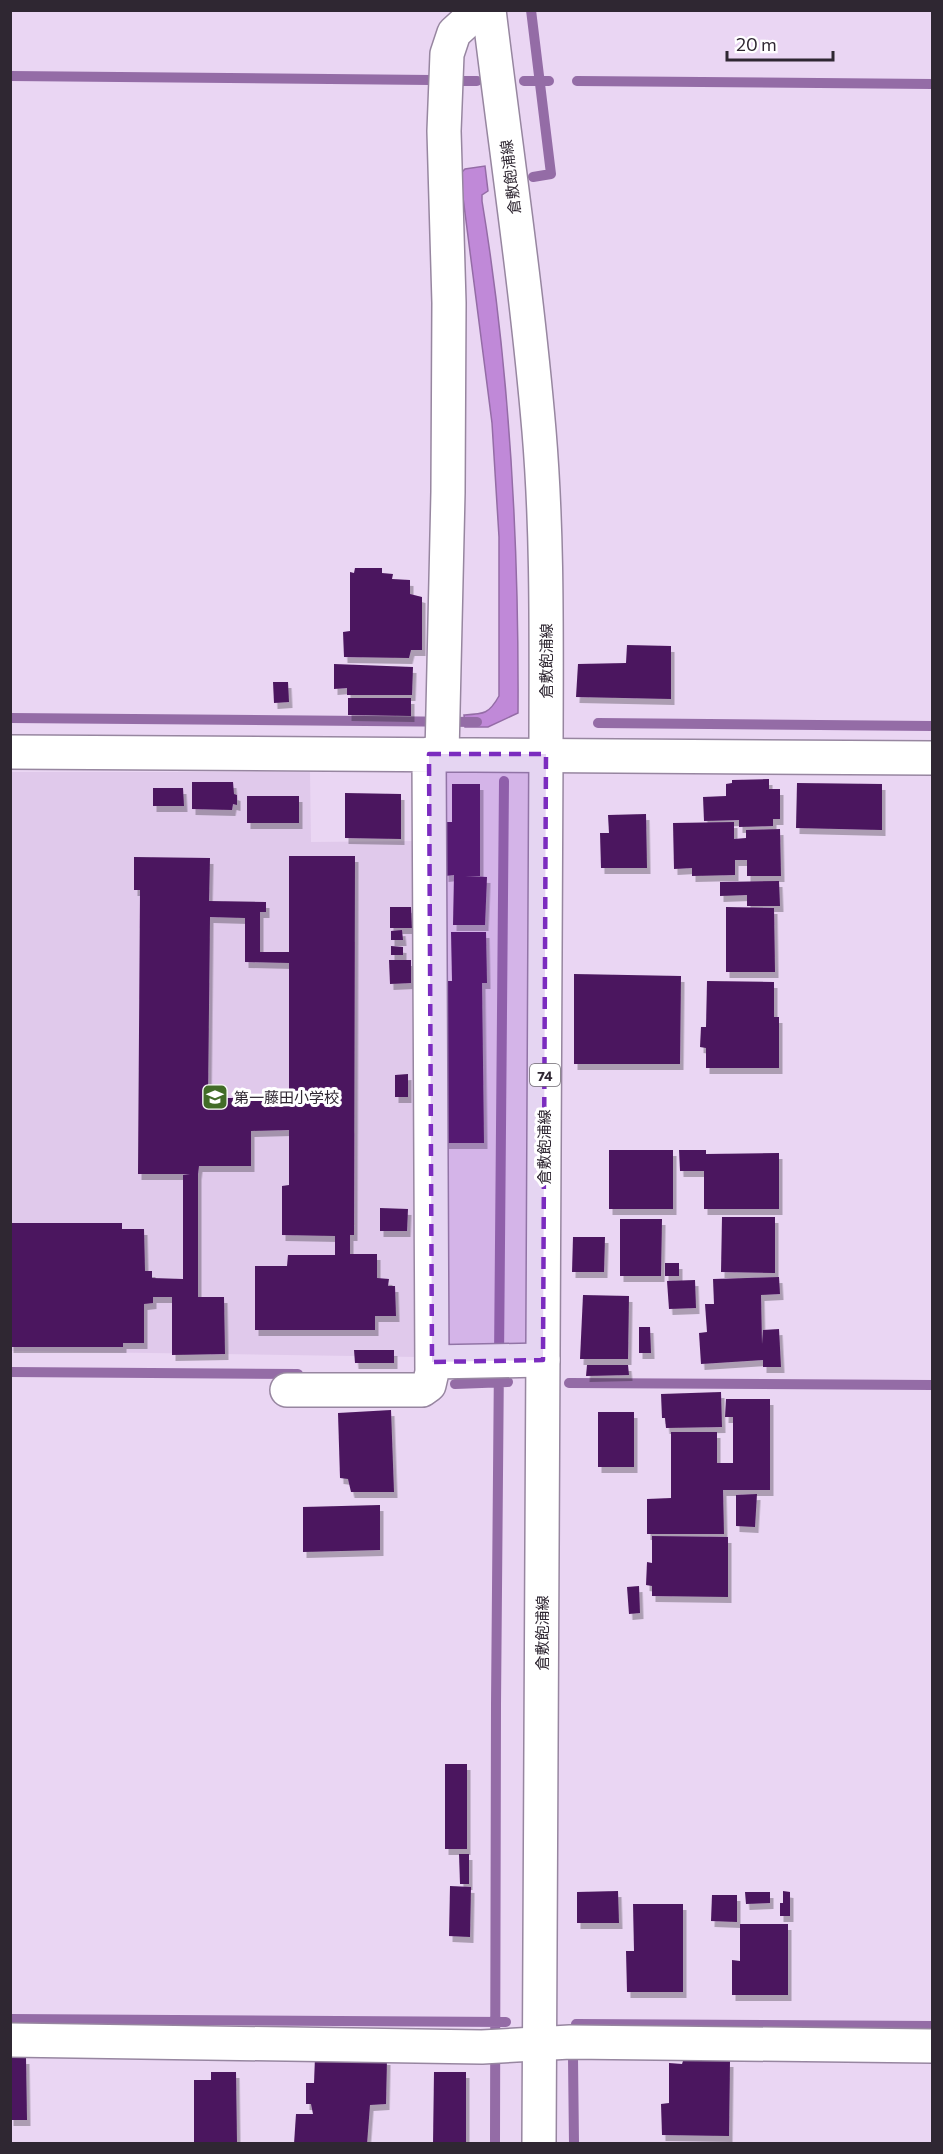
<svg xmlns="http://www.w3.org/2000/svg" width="943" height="2154" viewBox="0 0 943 2154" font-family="Commissioner,'Noto Sans JP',sans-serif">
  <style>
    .built { fill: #e0c9eb }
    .water { fill: #c089d8; stroke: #946ca6; stroke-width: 1.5 }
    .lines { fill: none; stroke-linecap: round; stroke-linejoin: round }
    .stream { stroke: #946ca6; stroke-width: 10 }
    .building { fill: #4b165e; fill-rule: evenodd; filter: url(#shadow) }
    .minor-casing { stroke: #9786a0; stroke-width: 36 }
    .major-casing { stroke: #9786a0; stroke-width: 36 }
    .minor { stroke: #fff; stroke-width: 33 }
    .major { stroke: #fff; stroke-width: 33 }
    .marked { fill: #7b2cbf; fill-opacity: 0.2; stroke: #7b2cbf; stroke-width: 4.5; stroke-dasharray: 12 8; stroke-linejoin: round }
    .labels { text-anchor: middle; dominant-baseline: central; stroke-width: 6; stroke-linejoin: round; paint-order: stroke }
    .shield { fill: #fff; stroke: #6d6870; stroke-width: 1.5 }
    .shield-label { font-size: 14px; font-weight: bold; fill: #2f2732 }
    .street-label { font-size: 15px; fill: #2f2732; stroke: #fff }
    .poi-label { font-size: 15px; fill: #2f2732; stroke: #fff; text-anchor: start }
  </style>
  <defs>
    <filter id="shadow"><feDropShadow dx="3.5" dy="6" stdDeviation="0" flood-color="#0004"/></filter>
  </defs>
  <rect width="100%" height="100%" fill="#ead6f3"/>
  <path class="built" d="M11 772H310L311 842 420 841 418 1357 11 1351Z"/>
  <path class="water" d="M485 166 488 191 482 195V201C510 370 519 542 518 713L488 727H465L464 715C484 714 489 714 499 696V537L492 423 460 174 465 169Z"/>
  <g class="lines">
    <path class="stream" d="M531 10 551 174 533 177
      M10 76 431 80
      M460 81H477
      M524 81H549
      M577 81 932 84
      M10 718 477 722
      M598 723 932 726
      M10 1372 298 1374
      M569 1383 932 1385
      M455 1384 508 1382
      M10 2019 506 2022
      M576 2024 932 2026
      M573 2058 574 2144
      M495 2144 496 1705 504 781"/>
  </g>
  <path class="building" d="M355 568H382V573L393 574 392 579 410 580V594L422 597V650H411L409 658 344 657 343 632 350 631V572L354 573Z
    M627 645 671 646V699L576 697 578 664 626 663Z
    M334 664 413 667 412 695H347V688L334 689Z
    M273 682H288L289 702 274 703Z
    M348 698H411V716L348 715Z
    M769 779V789H780V819H773V826L739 827V820L704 821 703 797 726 796V784L732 783V780Z
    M192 782H233L234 794 237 795V805L233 804 232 810 192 809Z
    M797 783 882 784V830L796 828Z
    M452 784H480V876H465L487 877 485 925H453L454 875 445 876V822H452Z
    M153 788H183L184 806H153Z
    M345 793 401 794V839L345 838Z
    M247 796H299V823H247Z
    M646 814 647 868H601L600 833H609L608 815Z
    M734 822V839L746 838V830L780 829 781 876H747V860H735V875L692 876V868L674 869 673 823Z
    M289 856H355L354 1235H350V1254H377V1278L389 1279 388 1286H395L396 1316H375V1330H255V1266H287L288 1255H335V1236L282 1235V1186L289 1185V1130L251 1131V1166H199L198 1174V1297H224L225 1354 172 1355V1297H153V1303L144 1304V1343H123V1347H10V1223H122V1229H144L145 1271H152V1278L183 1279V1175L190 1174H138L140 890H134V857L210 858 209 901 266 902V912H260V952H289ZM210 917 245 918V962L289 963V1098H208Z
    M779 881 780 906H747V895L720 896V882Z
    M390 907H411L412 928H390Z
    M726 907 774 908 775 972H726Z
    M402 930 403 940H391V931Z
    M451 932H486L487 983H482L484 1143H445L442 981H452Z
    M391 946 403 947V955H391Z
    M389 960H411V983L390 984Z
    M574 974 681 976 680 1064H574Z
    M707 981 774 982V1017H779V1068H706V1048L700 1047 701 1027H706Z
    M408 1074V1097H395V1075Z
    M609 1150H673V1209H609Z
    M679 1150H706V1154L779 1153V1209H704V1171H680Z
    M380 1208 408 1209 407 1231H380Z
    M722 1217H775V1273L721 1272Z
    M620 1219H662L661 1276H620Z
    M573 1237H605L604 1272H572Z
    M665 1263H679V1276H665Z
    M779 1277 780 1294 761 1295 762 1344 763 1330 779 1329 781 1367H763V1360L701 1364 699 1333 707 1332 705 1304H714L713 1279Z
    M695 1280 696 1308 669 1309 667 1281Z
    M583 1295 629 1296 628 1359H580Z
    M639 1327H650L651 1353H639Z
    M354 1350H394V1363H355Z
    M587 1365H628L629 1375 586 1376Z
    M721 1392 722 1427 666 1428 665 1418H662L661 1394Z
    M726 1399H770V1490H723L724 1534H647V1499L671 1498V1432H717V1463H733V1417H725Z
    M391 1410 394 1492H351L348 1479 340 1478 338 1413Z
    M598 1412H634V1467H598Z
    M757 1494 755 1527 736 1526V1495Z
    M380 1505V1550L303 1552V1507Z
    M652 1536 728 1537V1597L652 1596V1586L646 1585 647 1562 652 1563Z
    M639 1586 640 1613 629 1614 627 1587Z
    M445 1764H467V1849H445Z
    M459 1854H469V1884H460Z
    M450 1886 471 1887 470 1937 449 1936Z
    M618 1891 619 1923H577V1892Z
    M783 1891 790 1892V1916H780V1903H783Z
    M745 1892H770V1903L746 1904Z
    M712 1895H737V1922L711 1921Z
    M633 1904H683V1992H627L626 1951H634Z
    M740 1924H788V1995H732V1960L740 1961Z
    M315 2057 387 2059 386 2104 370 2105 367 2144H294L296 2114H313L311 2104H306V2083H314Z
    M10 2058H26L27 2120H10Z
    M683 2061H730L729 2136 662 2135 661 2104 669 2103V2063L682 2064Z
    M211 2072H236L237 2143H194V2080H211Z
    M434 2072H466V2144H433Z"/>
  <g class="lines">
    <g class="minor-casing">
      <path id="minor" d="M10 752 932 758
        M442 754 448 492 449 303 444 131 447 54 454 33 479 10
        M432 1362 543 1360
        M287 1390H422L429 1385 432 1372 429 754
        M10 2040 482 2047 570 2042 932 2046"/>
    </g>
    <g class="major-casing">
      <path id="major" d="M489 10C506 151 527 290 539 431 548 538 546 647 546 754L539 2144"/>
    </g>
    <use href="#minor" class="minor"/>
    <use href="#major" class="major"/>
  </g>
  <path class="marked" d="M429 754H546L543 1360 432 1362Z"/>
  <defs>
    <g id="school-square" transform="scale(1.35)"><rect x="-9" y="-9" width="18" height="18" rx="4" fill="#426c28" stroke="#fff"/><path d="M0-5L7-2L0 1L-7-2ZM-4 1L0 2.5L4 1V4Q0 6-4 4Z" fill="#fff"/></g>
  </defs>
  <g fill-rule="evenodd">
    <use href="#school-square" x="215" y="1097"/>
  </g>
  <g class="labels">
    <rect class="shield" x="530" y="1064" width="30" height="22" rx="4.5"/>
    <g class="shield-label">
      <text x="545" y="1075">74</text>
    </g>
    <g class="street-label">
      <text transform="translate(510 177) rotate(-97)">倉敷飽浦線</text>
      <text transform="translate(546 661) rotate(-90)">倉敷飽浦線</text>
      <text transform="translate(544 1147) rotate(-90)">倉敷飽浦線</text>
      <text transform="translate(542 1633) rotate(-90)">倉敷飽浦線</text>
    </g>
    <g class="poi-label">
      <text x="234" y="1097">第一藤田小学校</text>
    </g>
  </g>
  <rect width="943" height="2154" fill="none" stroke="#2f2732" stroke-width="24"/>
  <path d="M727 51v9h106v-9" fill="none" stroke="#2f2732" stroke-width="3"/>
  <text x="736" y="51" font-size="18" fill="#2f2732" stroke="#ffffff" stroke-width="4.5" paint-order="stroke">20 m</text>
</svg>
